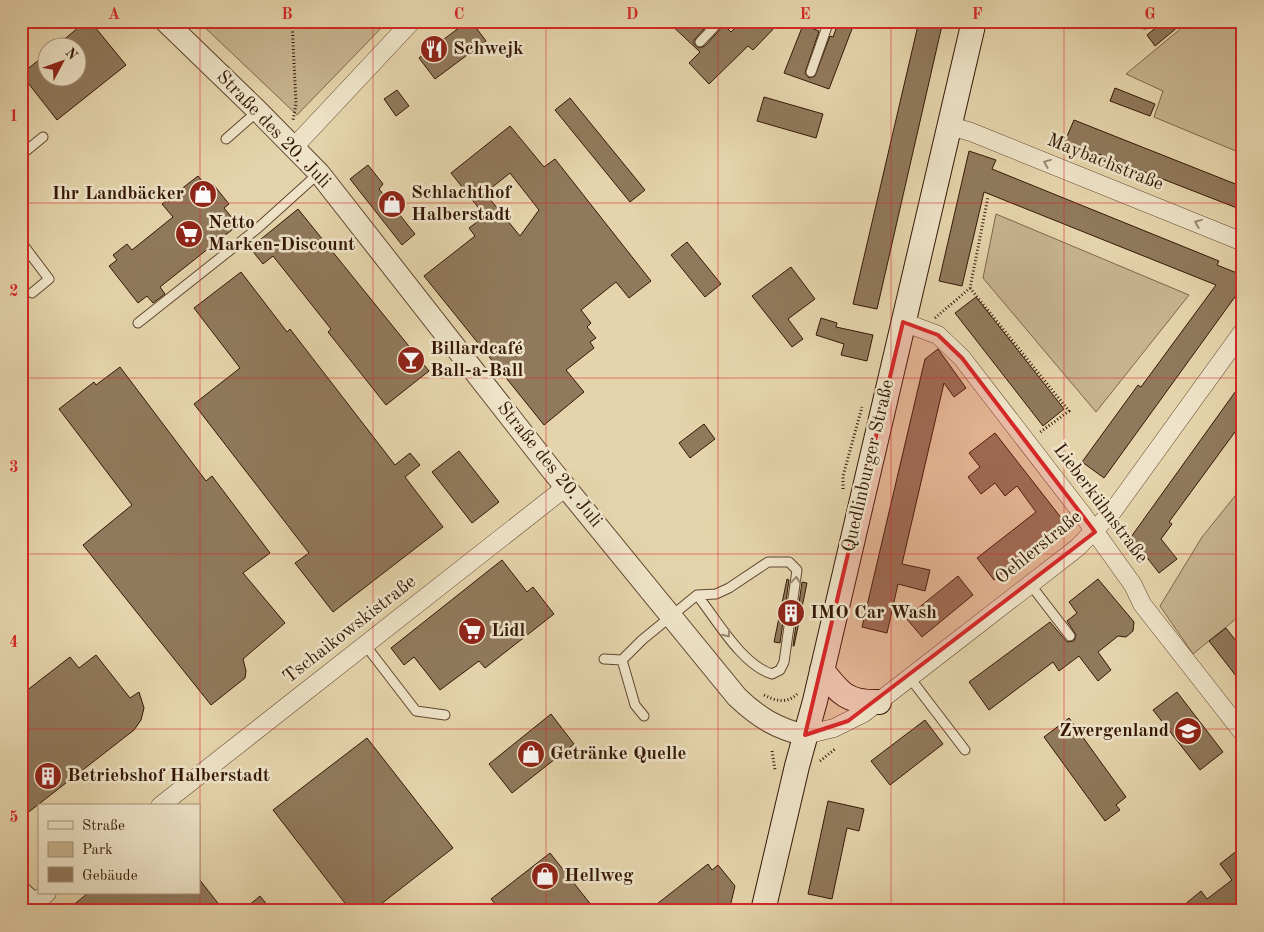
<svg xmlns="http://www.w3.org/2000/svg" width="1264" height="932" viewBox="0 0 1264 932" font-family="'Old Standard TT',serif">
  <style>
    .green { fill: #c7b48f; stroke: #7e664a }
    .building { fill: #90795c; stroke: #341706; fill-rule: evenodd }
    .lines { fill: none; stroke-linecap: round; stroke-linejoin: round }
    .service-casing { stroke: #60462f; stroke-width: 11 }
    .minor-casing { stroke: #60462f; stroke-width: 19 }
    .tertiary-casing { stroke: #60462f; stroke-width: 23 }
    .secondary-casing { stroke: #341706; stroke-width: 26 }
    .path { stroke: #341706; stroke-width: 3; stroke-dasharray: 1 2.5; stroke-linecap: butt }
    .service { stroke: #eee3c8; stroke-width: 9 }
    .minor { stroke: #eee3c8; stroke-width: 18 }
    .tertiary { stroke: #eee3c8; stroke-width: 21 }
    .secondary { stroke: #eee3c8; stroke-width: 24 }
    .tram { stroke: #341706; stroke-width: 1 }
    .oneway { stroke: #9a8771 }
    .marked { fill: #d62828; fill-opacity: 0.2; stroke: #d62828; stroke-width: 4; stroke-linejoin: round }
    .grid { fill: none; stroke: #d62828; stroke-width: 1; stroke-opacity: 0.55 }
    .labels { text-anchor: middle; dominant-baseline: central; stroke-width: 5; stroke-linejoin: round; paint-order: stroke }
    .poi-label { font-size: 19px; font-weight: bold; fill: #341706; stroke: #eee3c8; text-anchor: start }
    .street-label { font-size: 19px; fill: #341706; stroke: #eee3c8 }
    .neatline { fill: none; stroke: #d62828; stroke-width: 2 }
    .grid-label { font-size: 16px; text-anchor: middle; font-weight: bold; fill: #d62828 }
  </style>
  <rect width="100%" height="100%" fill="#e5d4ab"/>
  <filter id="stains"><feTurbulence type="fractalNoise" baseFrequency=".004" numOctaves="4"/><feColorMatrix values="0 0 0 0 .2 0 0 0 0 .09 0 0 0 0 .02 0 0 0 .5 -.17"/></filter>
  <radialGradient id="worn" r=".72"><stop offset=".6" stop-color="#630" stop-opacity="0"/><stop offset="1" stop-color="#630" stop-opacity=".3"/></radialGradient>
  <path class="green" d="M198 21H388L297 115Z
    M1190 21H1243V154L1154 117 1163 91 1126 74Z
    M996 214 1189 295 1096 412 983 278Z
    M1243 486V613L1193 654 1160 606 1202 537Z"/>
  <path class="building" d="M86 21H90L126 65 57 120 21 74 48 53V78H78V48H54Z
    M468 21H471L486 41 435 79 419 58Z
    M667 21H711L694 40V44L699 48 705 46 724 25 731 32 742 21H781L753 50 748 46 709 84 689 63 700 52Z
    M839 21H855L829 89 784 73 803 25 819 31 805 73 809 78 815 76 830 36 833 37Z
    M919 21H943L877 309 853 304Z
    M1164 21H1185L1155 46 1147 35Z
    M1115 88 1155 104 1150 116 1110 101Z
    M397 90 409 106 396 116 384 99Z
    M764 97 823 114 816 138 757 121Z
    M570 98 645 190 630 202 555 110Z
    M1074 120 1243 187 1237 208 1065 141Z
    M510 126 544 167 555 159 651 281 629 298 616 282 581 310 591 323 587 327 596 338 590 342 594 348 566 370 584 392 544 425 424 276 475 236 469 228 485 216 451 173ZM510 173 539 210 520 236 485 193Z
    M969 151 996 160 992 169 1219 261 1217 265 1242 275 1237 294 1104 478 1082 462 1138 385 1141 387 1216 285 984 192 962 286 939 281Z
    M368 165 383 184 379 189 415 234 402 245 350 179Z
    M198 176 208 188 213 184 229 204 224 208 238 225 160 287 165 294 153 303 147 296 138 303 109 266 117 260 113 255 127 244 132 250 173 217 162 204Z
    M298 209 429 371 386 405 328 332 331 329 273 256 263 264 250 248Z
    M687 242 721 284 705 297 671 255Z
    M791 267 815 299 788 319 803 339 792 347 752 296Z
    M241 272 287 332 290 329 395 465 410 453 420 465 405 477 443 527 333 612 295 563 309 553 194 404 240 368 194 308Z
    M976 297 1064 409 1043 426 955 313Z
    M821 318 837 323 836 327 873 335 867 361 841 355 844 344 816 335Z
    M938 349 966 388 954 397 944 383 902 564 930 570 925 591 898 584 887 633 862 627 925 359Z
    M120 367 206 481 212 476 270 553 243 573 285 623 243 659 246 671 245 678 211 705 83 545 132 505 59 409 94 382 96 385Z
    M1243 381V421L1169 522 1172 524 1161 539 1177 559 1159 573 1131 537Z
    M704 424 715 439 690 458 679 443Z
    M995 433 1066 524 994 580 977 558 1036 512 1017 486 1005 496 995 483 981 494 968 477 980 467 969 453Z
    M459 451 499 502 472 523 432 472Z
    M502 560 527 592 533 587 554 614 485 668 479 661 440 690 414 657 404 665 391 648Z
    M958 576 973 595 922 637 906 618Z
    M787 579 789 580 780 643 774 642Z
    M1098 579 1134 622 1133 631 1126 637 1118 636 1098 652 1111 670 1098 681 1079 656 1059 671 1053 662 989 710 969 682 1050 622 1067 642 1074 641 1076 635 1067 621 1077 613 1069 602Z
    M802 582 807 583 794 646H793Z
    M1226 628 1243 650V685L1209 641Z
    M96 655 130 698 139 692 144 708 141 720 134 730 21 818V695L70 657 79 668Z
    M1177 692 1223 752 1200 770 1153 710Z
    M551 714 574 744 512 793 489 764Z
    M1069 718 1126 797 1116 805 1120 810 1105 821 1044 737Z
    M925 720 943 744 890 785 871 761Z
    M367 738 453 848 372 911H351L273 810Z
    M828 801 864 809 859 831 847 828 832 899 808 894Z
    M1243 846V911H1177L1201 891 1207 899 1232 880 1220 864Z
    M550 853 596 911H501L491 899Z
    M708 864 712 870 718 865 735 886 729 911H648Z
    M199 879 224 911H66L88 893H199Z
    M260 896 272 911H242Z"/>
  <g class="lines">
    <g class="service-casing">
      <path id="service" d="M1145 24 1148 21
        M700 42 720 21
        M811 72 829 21
        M226 139 258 111
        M21 155 43 137
        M21 242 49 279 32 293
        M138 323 258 228 319 173
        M1030 584 1070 636
        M366 646 416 711 445 715
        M604 659 622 660
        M910 678 965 750
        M644 716 635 705 622 660 642 640 697 595 716 594 729 588 768 562H789L797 570 784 662 780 670 772 674C742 665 717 620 697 595
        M21 884 38 900"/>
    </g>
    <g class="minor-casing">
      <path id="minor" d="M950 126 971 132 1243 242
        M294 147 412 21
        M903 322 938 335 962 358 1083 515 1133 585 1142 604 1243 733
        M805 735 834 728 864 713 1077 548 1113 511 1243 331
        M160 806 566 487
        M24 911 47 893"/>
    </g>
    <g class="tertiary-casing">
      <path id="tertiary" d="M165 21 258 111 319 173 550 468 737 697C758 717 777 729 805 735"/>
    </g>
    <g class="secondary-casing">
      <path id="secondary" d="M822 670C840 694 848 703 879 702
        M763 911 797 766 815 701 974 21"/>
    </g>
    <path class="path" d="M141 21 148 28
      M292 21 296 104 293 120
      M970 288 1069 411 1039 433
      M935 318 970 288 988 197
      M843 489V476L862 407
      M1237 625 1243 633
      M764 695C776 701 787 704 797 694
      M772 751 775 770
      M820 761 835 749"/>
    <use href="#service" class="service"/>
    <use href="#minor" class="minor"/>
    <use href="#tertiary" class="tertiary"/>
    <use href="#secondary" class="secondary"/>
    <path class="tram" d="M21 23 24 21"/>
  </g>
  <defs><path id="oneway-chevron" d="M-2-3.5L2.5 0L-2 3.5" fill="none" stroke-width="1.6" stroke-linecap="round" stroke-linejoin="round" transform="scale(1.25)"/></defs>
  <g class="oneway">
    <use href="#oneway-chevron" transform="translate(1047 163) rotate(-158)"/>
    <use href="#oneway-chevron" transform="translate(1198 223) rotate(-158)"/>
    <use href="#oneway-chevron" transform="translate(796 580) rotate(-85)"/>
    <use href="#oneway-chevron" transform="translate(727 634) rotate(52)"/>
  </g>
  <path class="marked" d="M903 322 938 335 962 358 1095 532 848 721 805 735Z"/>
  <path class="grid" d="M200 21V911M373 21V911M546 21V911M718 21V911M891 21V911M1064 21V911M21 203H1243M21 378H1243M21 554H1243M21 729H1243"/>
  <defs>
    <g id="restaurant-disc" transform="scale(1.4375)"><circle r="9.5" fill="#8f2418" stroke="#eee3c8"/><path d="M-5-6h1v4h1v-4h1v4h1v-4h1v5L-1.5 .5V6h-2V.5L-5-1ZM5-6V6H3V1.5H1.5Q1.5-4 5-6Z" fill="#fff"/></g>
    <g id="shop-disc" transform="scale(1.4375)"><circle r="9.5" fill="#8f2418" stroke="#eee3c8"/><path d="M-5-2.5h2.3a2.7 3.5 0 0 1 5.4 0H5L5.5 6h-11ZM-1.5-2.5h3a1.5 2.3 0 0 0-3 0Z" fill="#fff"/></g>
    <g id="supermarket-disc" transform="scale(1.4375)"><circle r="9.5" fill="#8f2418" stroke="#eee3c8"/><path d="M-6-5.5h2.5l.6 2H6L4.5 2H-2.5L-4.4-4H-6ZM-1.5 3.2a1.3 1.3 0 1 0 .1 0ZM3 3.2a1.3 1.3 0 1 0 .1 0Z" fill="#fff"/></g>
    <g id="bar-disc" transform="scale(1.4375)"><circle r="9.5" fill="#8f2418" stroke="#eee3c8"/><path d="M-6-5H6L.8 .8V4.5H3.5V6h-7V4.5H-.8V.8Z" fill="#fff"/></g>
    <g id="building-disc" transform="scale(1.4375)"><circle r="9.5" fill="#8f2418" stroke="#eee3c8"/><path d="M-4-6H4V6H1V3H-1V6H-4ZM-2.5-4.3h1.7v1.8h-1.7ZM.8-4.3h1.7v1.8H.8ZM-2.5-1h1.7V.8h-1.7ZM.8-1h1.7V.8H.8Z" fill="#fff"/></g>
    <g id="school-disc" transform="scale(1.4375)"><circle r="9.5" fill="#8f2418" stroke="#eee3c8"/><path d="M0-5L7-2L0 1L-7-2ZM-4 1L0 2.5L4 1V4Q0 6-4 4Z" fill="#fff"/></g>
  </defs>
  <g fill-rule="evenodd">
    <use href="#restaurant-disc" x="434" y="49"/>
    <use href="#shop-disc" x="203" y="194"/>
    <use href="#shop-disc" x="392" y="204"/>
    <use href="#supermarket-disc" x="189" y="234"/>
    <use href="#bar-disc" x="411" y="360"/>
    <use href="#building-disc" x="791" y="613"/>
    <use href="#supermarket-disc" x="472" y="631"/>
    <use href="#school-disc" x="1188" y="731"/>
    <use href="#shop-disc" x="531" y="754"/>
    <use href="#building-disc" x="48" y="776"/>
    <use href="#shop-disc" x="545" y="876"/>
  </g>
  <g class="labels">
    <g class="poi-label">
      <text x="453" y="49">Schwejk</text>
      <text x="411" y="193">Schlachthof<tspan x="411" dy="22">Halberstadt</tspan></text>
      <text x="184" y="194" text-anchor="end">Ihr Landbäcker</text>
      <text x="208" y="223">Netto<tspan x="208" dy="22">Marken-Discount</tspan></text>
      <text x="430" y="349">Billardcafé<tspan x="430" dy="22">Ball-a-Ball</tspan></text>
      <text x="810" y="613">IMO Car Wash</text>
      <text x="491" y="631">Lidl</text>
      <text x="1169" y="731" text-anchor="end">Zwergenland</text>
      <text x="550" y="754">Getränke Quelle</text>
      <text x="67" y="776">Betriebshof Halberstadt</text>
      <text x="564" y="876">Hellweg</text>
    </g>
    <g class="street-label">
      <text transform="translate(273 130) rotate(46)">Straße des 20. Juli</text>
      <text transform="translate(1105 163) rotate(22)">Maybachstraße</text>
      <text transform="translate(549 465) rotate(51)">Straße des 20. Juli</text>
      <text transform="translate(869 466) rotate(-77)">Quedlinburger Straße</text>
      <text transform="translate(1100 504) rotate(53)">Lieberkühnstraße</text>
      <text transform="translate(1039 548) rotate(-39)">Oehlerstraße</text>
      <text transform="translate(350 630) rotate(-38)">Tschaikowskistraße</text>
    </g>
  </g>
  <rect width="1264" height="932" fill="none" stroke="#e5d4ab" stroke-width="55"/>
  <rect x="38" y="804" width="162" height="90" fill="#eee3c8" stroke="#a4917a"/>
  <rect x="48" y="821" width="25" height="8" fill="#eee3c8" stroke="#a4917a"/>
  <text x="82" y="830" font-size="15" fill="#341706">Straße</text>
  <rect x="48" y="842" width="25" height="15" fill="#c7b48f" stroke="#a4917a"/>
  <text x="82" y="854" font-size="15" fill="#341706">Park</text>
  <rect x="48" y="867" width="25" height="15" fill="#90795c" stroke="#a4917a"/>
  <text x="82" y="880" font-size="15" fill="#341706">Gebäude</text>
  <g transform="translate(62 62) rotate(49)"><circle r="24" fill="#eee3c8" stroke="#a4917a"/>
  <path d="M0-4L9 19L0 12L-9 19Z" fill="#8f2418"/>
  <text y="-8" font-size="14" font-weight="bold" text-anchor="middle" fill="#341706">N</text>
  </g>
  <rect x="28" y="28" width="1208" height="876" class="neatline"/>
  <g class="grid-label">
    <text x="114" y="19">A</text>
    <text x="287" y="19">B</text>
    <text x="459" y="19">C</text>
    <text x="632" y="19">D</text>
    <text x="805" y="19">E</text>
    <text x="977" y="19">F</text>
    <text x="1150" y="19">G</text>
    <text x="14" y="121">1</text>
    <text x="14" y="296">2</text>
    <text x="14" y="472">3</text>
    <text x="14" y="647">4</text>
    <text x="14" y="822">5</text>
  </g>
  <rect width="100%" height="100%" filter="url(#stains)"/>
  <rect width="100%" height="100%" fill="url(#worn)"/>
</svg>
